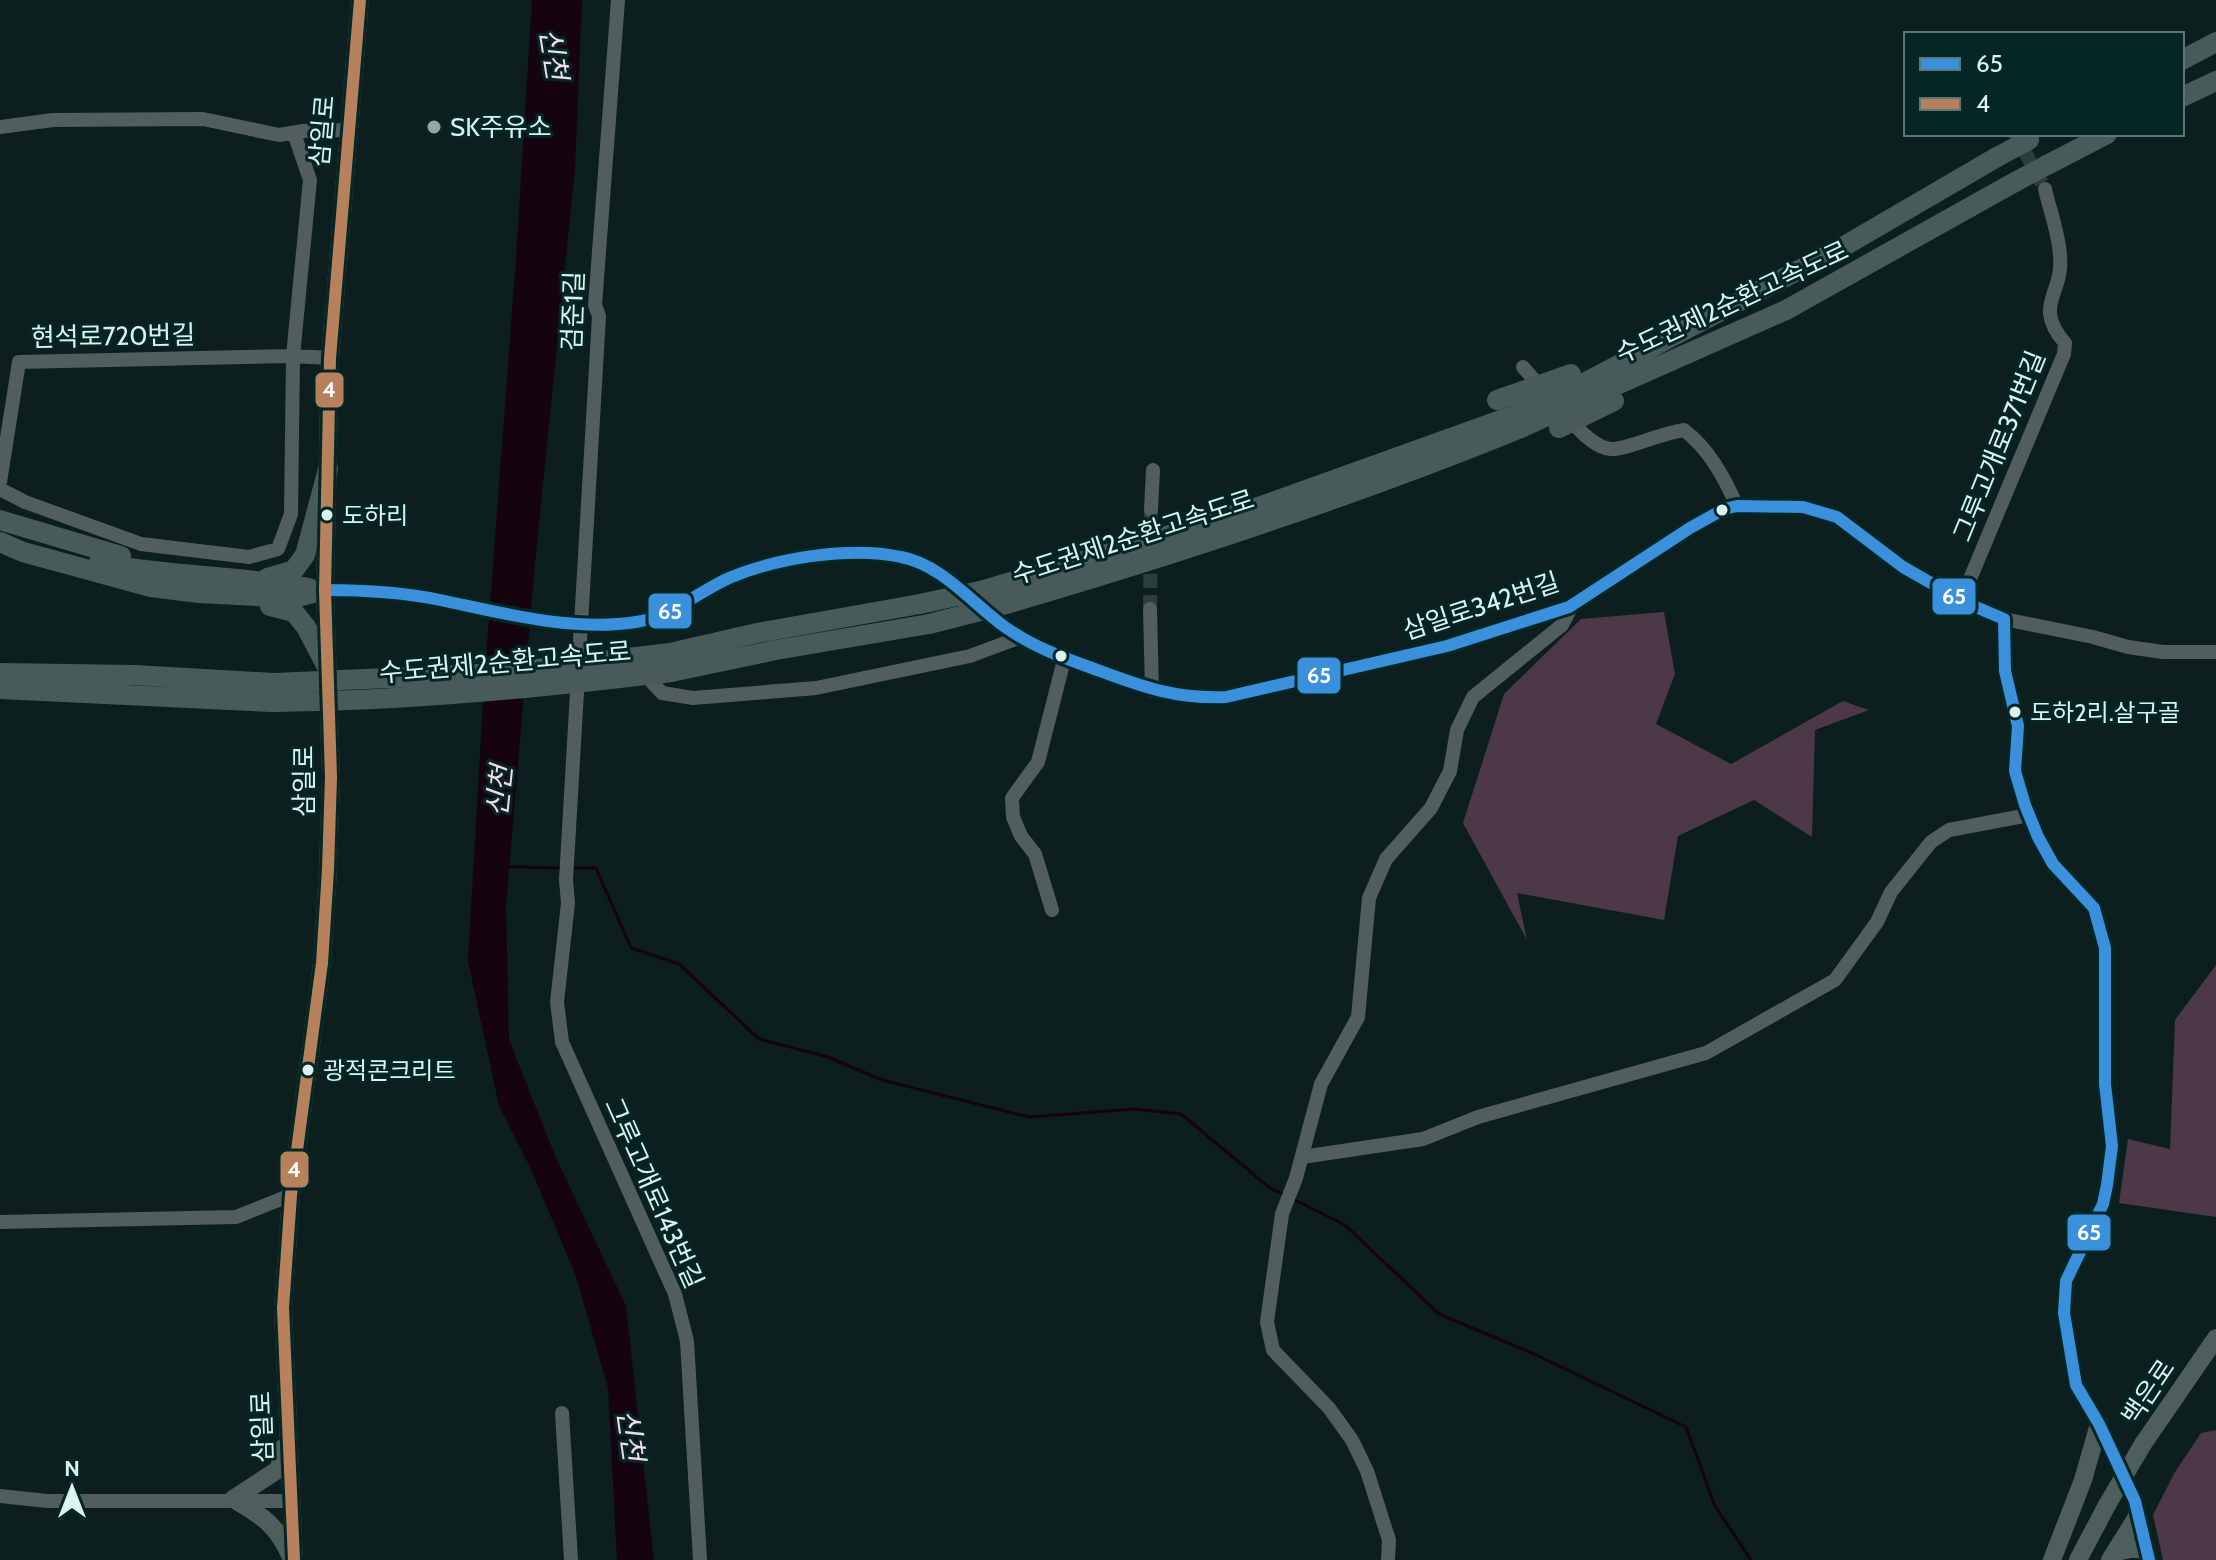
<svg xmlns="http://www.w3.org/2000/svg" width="2216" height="1560" viewBox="0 0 2216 1560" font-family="Cabin,'Noto Sans KR',sans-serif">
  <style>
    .green { fill: #4c3847 }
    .water { fill: #160310 }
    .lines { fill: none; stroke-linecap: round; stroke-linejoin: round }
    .stream { stroke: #160310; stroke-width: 3 }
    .minor-tunnel { stroke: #2b3e3d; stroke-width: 14; stroke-dasharray: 14 7; stroke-linecap: butt }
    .minor { stroke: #525e5d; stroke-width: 14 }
    .major { stroke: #4d5e5d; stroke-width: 18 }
    .highway { stroke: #485a59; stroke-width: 20 }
    .major-bridge { stroke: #4d5e5d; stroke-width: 18 }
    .highway-bridge { stroke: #485a59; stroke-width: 20 }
    .bus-1-casing { stroke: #042624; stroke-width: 18 }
    .bus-2-casing { stroke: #042624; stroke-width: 18 }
    .bus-1 { stroke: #3a90db; stroke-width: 12 }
    .bus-2 { stroke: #b6815c; stroke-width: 12 }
    .poi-dot { fill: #93a8a6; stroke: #042624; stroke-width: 3 }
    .bus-dot { fill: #dbf2f0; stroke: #042624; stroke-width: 3 }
    .labels { text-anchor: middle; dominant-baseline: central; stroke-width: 6; stroke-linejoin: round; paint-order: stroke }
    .bus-label { font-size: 24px; fill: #dbf2f0; stroke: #042624; text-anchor: start }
    .poi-label { font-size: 26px; fill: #dbf2f0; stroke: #042624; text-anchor: start }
    .street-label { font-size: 26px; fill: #dbf2f0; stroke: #042624 }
    .water-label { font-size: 28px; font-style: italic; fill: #f6d8eb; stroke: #042624 }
    .line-badge { stroke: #042624; stroke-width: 3 }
    .badge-label { font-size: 22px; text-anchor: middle; font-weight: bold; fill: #fff }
  </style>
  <rect width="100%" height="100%" fill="#0c1e1d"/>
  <path class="green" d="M1664 612 1675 674 1656 724 1731 764 1843 701 1869 710 1815 730 1812 837 1754 800 1678 836 1664 920 1517 893 1527 940 1463 823 1504 694 1581 619Z
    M2216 965V1217L2119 1203 2128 1139 2170 1149 2175 1020Z
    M2216 1430V1560H2163L2153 1515 2175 1472 2201 1433Z"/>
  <path class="water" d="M532 0H582L575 168 535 563 506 905 509 1040 556 1158 626 1306 654 1560H617L608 1388 576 1276 530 1167 499 1106 468 961 484 685 516 259Z"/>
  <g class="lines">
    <path class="stream" d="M507 867 563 868
      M571 868H596L631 948 679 964 759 1039 828 1057 882 1080 1029 1117 1135 1109 1181 1114 1270 1188 1283 1194
      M1293 1199 1345 1225 1439 1314 1534 1354 1686 1427 1715 1506 1751 1560"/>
    <path class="minor-tunnel" d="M2015 134 2045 189
      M1150 609 1151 510"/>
    <path class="minor" d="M618 0 595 305 599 316 566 880 568 903 557 1002 562 1042 675 1294 687 1341 700 1560
      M0 127 53 120 203 119 279 135 303 131 347 130
      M1523 367 1544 391
      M1566 415C1576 427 1594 448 1611 449 1625 450 1665 432 1684 430 1709 449 1724 477 1737 506
      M0 482 19 362 293 356 330 358
      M0 489 25 502 141 544 249 557 278 549 291 514 293 356 310 180 294 133
      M1151 510 1153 470
      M325 590C363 590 402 592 440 600 503 613 572 632 636 622 671 617 698 592 729 578 776 558 850 546 901 557 941 564 973 604 1005 627 1032 646 1061 657 1092 668 1141 686 1173 699 1226 697L1447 646 1569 607 1690 528 1724 509 1737 506 1803 507 1837 517 1903 567 1964 602 2004 619 2005 671 2018 726 2015 771 2025 805 2038 837 2053 864 2094 908 2105 948V1084L2112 1146 2107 1185 2103 1204 2066 1281 2064 1313 2076 1385 2099 1424 2135 1501 2149 1560
      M1964 602 1970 579 2064 354 2065 343C2032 305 2064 294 2060 256 2059 234 2050 211 2045 189
      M1150 609 1152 691
      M2004 619 2093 637 2128 647 2163 652H2216
      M650 680 662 693 693 698 816 688 970 656 1021 637
      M1052 910 1035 854 1021 836 1013 817 1012 798 1038 762 1064 660
      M1302 1157 1423 1139 1478 1117 1706 1053 1835 980 1877 922 1891 892 1931 842 1949 830 2029 815
      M0 1222 236 1217 291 1195
      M562 1413 571 1560
      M0 1496 47 1501H291
      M1388 1560 1389 1540 1367 1471 1352 1440 1329 1408 1273 1350 1267 1322 1282 1214 1296 1178 1321 1084 1358 1017 1369 898 1386 859 1431 808 1450 771 1457 730 1473 697 1562 625 1573 604"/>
    <path class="major" d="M2143 1444 2216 1338
      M283 1448 279 1469 233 1499C261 1515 277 1525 290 1555
      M2116 1552 2136 1548 2147 1552
      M294 1560 283 1308 291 1195 322 963 328 870 331 777 325 590 330 358 360 0
      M2052 1560 2083 1480 2099 1424
      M2078 1560 2107 1505
      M2110 1560 2138 1515"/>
    <path class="highway" d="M2182 60 2216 42
      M2182 97 2216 81
      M2047 165 2107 134
      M1580 385 1841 248 1997 157
      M1594 395 1786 310 2015 182
      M0 520 121 556
      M0 542 23 552 151 587 199 593 293 598 325 590
      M99 563C168 576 239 576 309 588
      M267 578 294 570 305 555 328 469
      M980 591 1144 543 1264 505 1515 415
      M270 606 294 612 306 627 326 665
      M996 607C1174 555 1350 498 1521 428
      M670 653 757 633 920 604
      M671 672 776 650 929 624
      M0 673 135 675 274 683
      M0 689 272 702"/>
    <path class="major-bridge" d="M2107 1505 2143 1444"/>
    <path class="highway-bridge" d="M1997 157 2029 140
      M2015 182 2047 165
      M1497 400 1571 374
      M1515 415 1580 385
      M1521 428 1594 395
      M1559 428 1614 401
      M920 604 980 591
      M929 624 996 607
      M274 683 502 673 670 653
      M272 702C406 701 538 688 671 672"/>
    <g class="bus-1-casing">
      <path id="bus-1" d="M325 590C363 590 402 592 440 600 503 613 572 632 636 622 671 617 698 592 729 578 776 558 850 546 901 557 941 564 973 604 1005 627 1032 646 1061 657 1092 668 1141 686 1173 699 1226 697L1447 646 1569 607 1690 528 1724 509 1737 506 1803 507 1837 517 1903 567 1964 602 2004 619 2005 671 2018 726 2015 771 2025 805 2038 837 2053 864 2094 908 2105 948V1084L2112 1146 2107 1185 2103 1204 2066 1281 2064 1313 2076 1385 2099 1424 2135 1501 2149 1560"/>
    </g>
    <g class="bus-2-casing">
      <path id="bus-2" d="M294 1560 283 1308 291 1195 322 963 328 870 331 777 325 590 330 358 360 0"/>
    </g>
    <use href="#bus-1" class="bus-1"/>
    <use href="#bus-2" class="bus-2"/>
  </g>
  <circle class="poi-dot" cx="434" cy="127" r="8"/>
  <g class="bus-dot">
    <circle cx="1722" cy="510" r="7"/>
    <circle cx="327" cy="515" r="7"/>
    <circle cx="1061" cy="656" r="7"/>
    <circle cx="2015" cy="712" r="7"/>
    <circle cx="308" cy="1070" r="7"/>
  </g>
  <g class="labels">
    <g class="bus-label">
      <text x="342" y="515">도하리</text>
      <text x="2030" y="712">도하2리.살구골</text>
      <text x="323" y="1070">광적콘크리트</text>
    </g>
    <g class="poi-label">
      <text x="450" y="127">SK주유소</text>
    </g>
    <g class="street-label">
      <text transform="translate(322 131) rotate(-85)">삼일로</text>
      <text transform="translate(1732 302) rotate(-25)">수도권제2순환고속도로</text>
      <text transform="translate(573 311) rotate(-88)">검준1길</text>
      <text transform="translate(113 336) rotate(-1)">현석로720번길</text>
      <text transform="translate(1999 446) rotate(-68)">그루고개로371번길</text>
      <text transform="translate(1133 537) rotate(-18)">수도권제2순환고속도로</text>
      <text transform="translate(1481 606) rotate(-18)">삼일로342번길</text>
      <text transform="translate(505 662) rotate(-5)">수도권제2순환고속도로</text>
      <text transform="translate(304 781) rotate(-90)">삼일로</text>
      <text transform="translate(654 1193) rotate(66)">그루고개로143번길</text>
      <text transform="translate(2148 1392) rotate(-56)">백은로</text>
      <text transform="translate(262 1427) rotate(-92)">삼일로</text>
    </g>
    <g class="water-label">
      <text transform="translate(554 54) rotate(81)">신천</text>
      <text transform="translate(499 791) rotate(-84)">신천</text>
      <text transform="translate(631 1435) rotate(82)">신천</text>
    </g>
  </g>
  <g class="line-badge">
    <rect x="314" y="371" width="31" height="38" rx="8" fill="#b6815c"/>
    <rect x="1931" y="577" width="46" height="39" rx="8" fill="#3a90db"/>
    <rect x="647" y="592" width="46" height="38" rx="8" fill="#3a90db"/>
    <rect x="1296" y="656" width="46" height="39" rx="8" fill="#3a90db"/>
    <rect x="279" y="1150" width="31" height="39" rx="8" fill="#b6815c"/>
    <rect x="2066" y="1213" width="46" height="39" rx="8" fill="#3a90db"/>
  </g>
  <g class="badge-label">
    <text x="329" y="397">4</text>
    <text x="1954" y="604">65</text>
    <text x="670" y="619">65</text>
    <text x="1319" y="683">65</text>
    <text x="294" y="1177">4</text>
    <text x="2089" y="1240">65</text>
  </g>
  <rect x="1904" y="32" width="280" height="104" fill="#042624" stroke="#5a7876" stroke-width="2"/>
  <rect x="1920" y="58" width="40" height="12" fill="#3a90db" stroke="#5a7876" stroke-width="2"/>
  <text x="1976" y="72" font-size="24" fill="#dbf2f0">65</text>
  <rect x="1920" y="98" width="40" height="12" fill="#b6815c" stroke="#5a7876" stroke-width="2"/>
  <text x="1976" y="112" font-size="24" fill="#dbf2f0">4</text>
  <g transform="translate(72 1488)" stroke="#042624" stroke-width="6" paint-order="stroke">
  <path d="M0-6L14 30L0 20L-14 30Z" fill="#dbf2f0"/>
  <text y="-12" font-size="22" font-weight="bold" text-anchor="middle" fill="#dbf2f0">N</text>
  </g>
</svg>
